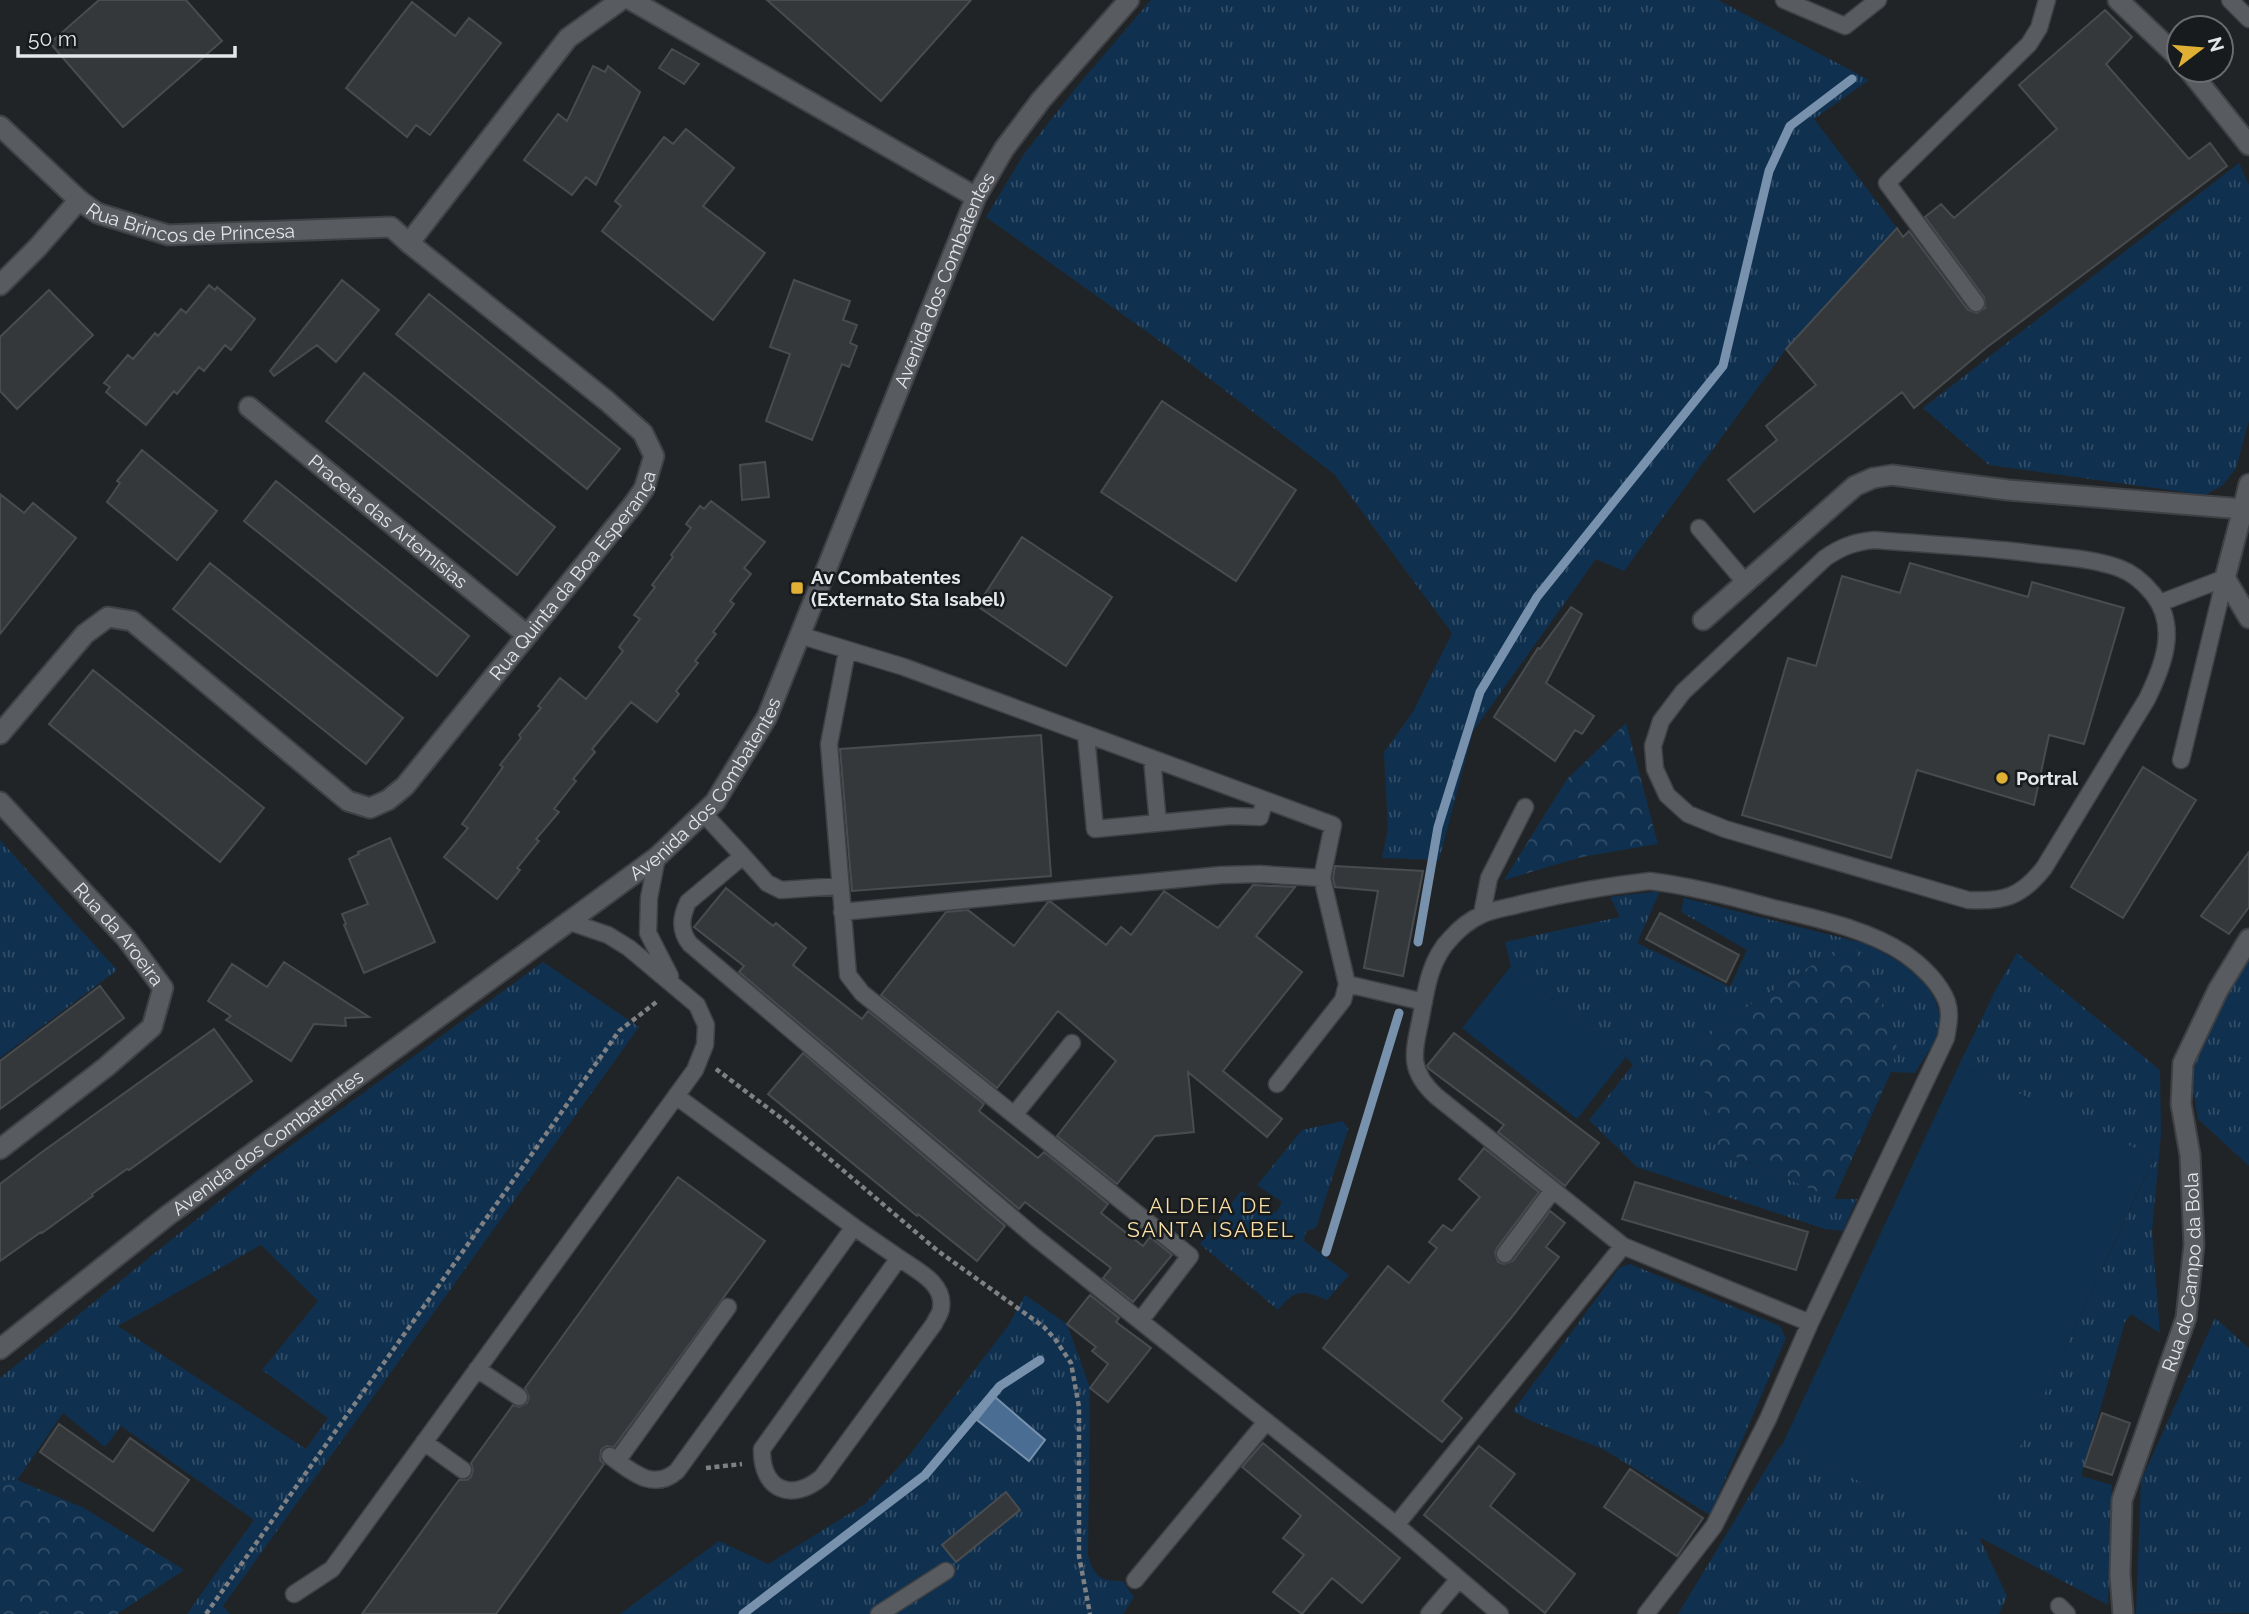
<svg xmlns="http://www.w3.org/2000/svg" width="2249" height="1614" viewBox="0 0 2249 1614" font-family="Raleway,sans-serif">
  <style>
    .grass { fill: url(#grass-tufts); fill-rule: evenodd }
    .forest { fill: url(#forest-crowns) }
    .garden { fill: #0f304f }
    .water { fill: #496d93; stroke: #7891ac; stroke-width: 2 }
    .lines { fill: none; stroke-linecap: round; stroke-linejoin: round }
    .stream { stroke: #7891ac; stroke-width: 9 }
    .building { fill: #34383b; stroke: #484c4f; stroke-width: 2 }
    .service-casing { stroke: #3f4144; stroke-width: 19 }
    .minor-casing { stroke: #3f4144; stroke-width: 23 }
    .tertiary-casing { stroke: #3f4144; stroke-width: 23 }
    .path { stroke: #7e8083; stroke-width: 4.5; stroke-dasharray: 5 3.5; stroke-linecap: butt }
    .service { stroke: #585b5f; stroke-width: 16 }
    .minor { stroke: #585b5f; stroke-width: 19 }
    .tertiary { stroke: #585b5f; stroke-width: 19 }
    .poi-dot { fill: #e0b034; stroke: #181b1e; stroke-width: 2.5 }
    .labels { text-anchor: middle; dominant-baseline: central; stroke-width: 5; stroke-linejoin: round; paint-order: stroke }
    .street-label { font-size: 19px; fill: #e4e6e8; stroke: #181b1e }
    .poi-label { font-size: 19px; font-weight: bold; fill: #e4e6e8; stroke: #181b1e; text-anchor: start }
    .neighbourhood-label { font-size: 21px; letter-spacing: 2px; fill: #f9dfa4; stroke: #181b1e }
  </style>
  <defs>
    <pattern id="grass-tufts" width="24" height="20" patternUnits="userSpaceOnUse" patternTransform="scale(1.75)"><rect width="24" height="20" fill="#0f304f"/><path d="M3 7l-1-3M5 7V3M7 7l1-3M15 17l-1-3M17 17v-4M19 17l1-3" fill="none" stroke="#324e68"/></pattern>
    <pattern id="forest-crowns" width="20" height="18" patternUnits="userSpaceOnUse" patternTransform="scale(1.75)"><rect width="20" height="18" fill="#0f304f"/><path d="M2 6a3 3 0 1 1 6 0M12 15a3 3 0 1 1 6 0" fill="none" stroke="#324e68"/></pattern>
  </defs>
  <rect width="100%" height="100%" fill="#212427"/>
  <path class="grass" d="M1151 0H1718L1869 80 1814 119 1897 228 1786 349 1624 571 1596 559 1473 731 1439 860 1382 858 1388 828 1384 752 1413 712 1452 633 1334 474 1171 349 986 217 1024 154 1079 84Z
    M2239 163 2249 185V421L2236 468 2223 485 2205 495 1989 465 1923 408Z
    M0 840 117 970 0 1058Z
    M1660 891 1637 943 1730 987 1747 950 1681 912 1684 898 1863 943C1896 957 1942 984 1940 1025 1940 1036 1921 1063 1915 1073L1891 1072 1897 1047 1862 952 1840 947 1702 1036 1696 1055 1718 1149 1834 1199H1857L1843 1231 1825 1229 1637 1167 1589 1120 1633 1065 1626 1057 1511 966 1505 942 1620 917 1610 897Z
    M2017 953 2160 1070 2161 1134 2152 1231 2160 1333 2131 1314 2125 1322 2081 1476 2112 1485 2108 1605 1979 1537 2007 1596 1999 1614H1678L1778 1449 1782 1445 1978 1536 2154 1158 1959 1065 1997 987Z
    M2249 953V1166L2198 1119 2192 1084V1063L2243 961Z
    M543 962 639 1027 223 1606 230 1614H187L254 1520 121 1426 105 1447 63 1413 17 1480 0 1481V1378L259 1169ZM261 1245 318 1301 262 1370 328 1418 306 1449 118 1326Z
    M1343 1121 1348 1129 1316 1228 1306 1231 1304 1241 1349 1275 1327 1300C1302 1290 1296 1288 1278 1310L1200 1244 1241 1191 1276 1213 1282 1202 1257 1185 1302 1130Z
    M1630 1264 1780 1326 1786 1338 1710 1515 1603 1449 1531 1421 1513 1411 1619 1268Z
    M1025 1295 1067 1324 1090 1388 1088 1555C1093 1576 1101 1582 1123 1581L1134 1597 1123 1614H620L719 1541 768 1564 865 1504 911 1453 1008 1326Z
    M2215 1318 2249 1348V1613L2136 1614 2141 1480Z"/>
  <path class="forest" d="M1626 723 1658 844 1582 857 1504 880 1567 779Z
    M1840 947 1862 952 1897 1047 1891 1072 1834 1199 1718 1149 1696 1055 1702 1036Z
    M17 1480 84 1508 184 1570 117 1614H0V1481Z"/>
  <path class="garden" d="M1511 966 1626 1057 1577 1119 1462 1028Z
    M1959 1065 2154 1157 1978 1537 1782 1445Z"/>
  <path class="water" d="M995 1397 1045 1440 1029 1461 977 1420Z"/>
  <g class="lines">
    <path class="stream" d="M1418 942 1438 827 1480 692 1537 597 1723 366 1769 171 1790 126 1852 79
      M1326 1252 1399 1013
      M743 1614 925 1475 1000 1386 1040 1360"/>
  </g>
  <path class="building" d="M99 0H186L222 41 123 127 50 43Z
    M767 0H971L881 101Z
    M412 2 455 36 469 18 501 43 430 135 416 125 407 137 346 88Z
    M2105 10 2132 37 2106 64 2189 159 2210 143 2227 166 1986 348 1914 408 1902 392 1754 512 1728 480 1777 440 1766 426 1816 385 1786 349 1897 228 1903 237 1909 231 1968 310 1977 313 1985 308 1984 297 1925 217 1941 204 1954 218 2057 129 2019 85Z
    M672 49 699 64 684 84 659 68Z
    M593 66 605 72 608 66 640 92 596 185 586 177 572 195 524 160 558 114 567 121Z
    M686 129 734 168 703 206 765 253 713 320 602 231 621 206 615 201 664 137 673 144Z
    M342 280 379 310 336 362 317 345 274 376 270 371Z
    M794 280 850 301 843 320 857 325 850 343 857 346 849 367 842 364 812 440 766 421 790 354 770 347Z
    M209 285 215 290 217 287 255 319 231 350 225 345 204 371 199 367 177 394 174 391 146 425 106 392 110 387 104 383 128 355 133 359 155 333 158 336 181 309 186 313Z
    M49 290 93 335 17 409 0 391V337Z
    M429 294 620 449 587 489 396 334Z
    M364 373 555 527 517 575 326 421Z
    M1162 401 1296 490 1236 581 1101 492Z
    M142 450 217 511 177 560 107 502 120 483 117 481Z
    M765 462 769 497 742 500 740 465Z
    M276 481 469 636 437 676 244 521Z
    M0 494 24 513 33 503 76 538 0 634Z
    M711 501 765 542 744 568 751 574 730 601 734 604 713 632 716 634 695 661 698 663 676 691 679 694 657 722 631 702 592 749 595 752 573 779 576 781 554 809 559 812 536 839 539 841 517 868 520 870 497 899 444 857 468 828 462 824 503 767 500 765 521 738 519 735 541 708 538 706 560 678 586 699 623 651 619 647 640 619 634 615 655 587 652 585 673 557 671 555 691 528 686 524 700 506 704 509Z
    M1022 537 1112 597 1066 666 977 606Z
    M210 563 403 718 366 764 173 609Z
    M1910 563 2028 597 2032 582 2124 608 2084 744 2049 735 2034 805 1917 770 1891 858 1742 815 1788 658 1816 666 1842 576 1900 593Z
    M1571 607 1582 614 1546 683 1594 716 1582 734 1575 730 1555 761 1494 717 1538 648 1540 649Z
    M93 670 264 808 220 862 49 724Z
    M1041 735 1051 876 852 891 840 749Z
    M2143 767 2196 800 2123 918 2071 887Z
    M390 838 435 942 364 973 344 925 346 924 342 914 368 904 349 859 359 854 358 852Z
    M2249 852V907L2229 934 2201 916Z
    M1335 866 1423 871 1403 976 1364 968 1378 891 1335 887 1333 878Z
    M1253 885 1295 887 1256 936 1302 972 1223 1071 1282 1119 1267 1137 1188 1072 1194 1132 1155 1136 1117 1184 1057 1136 1116 1061 1058 1011 997 1088 881 995 946 912 968 910 1014 946 1048 902H1051L1106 945 1121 927 1131 935 1164 891 1218 928Z
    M726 888 773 926 776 923 806 948 793 965 862 1019 868 1011 984 1104 979 1111 1038 1158 1044 1152 1108 1204 1101 1213 1143 1246 1150 1237 1172 1255 1133 1302 1103 1278 1111 1268 1025 1202 1019 1209 739 972 744 966 694 927Z
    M1660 913 1739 955 1726 982 1646 939Z
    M284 962 369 1017 345 1018 346 1026 314 1024 291 1061 226 1020 231 1016 208 1001 232 964 267 987Z
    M100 986 124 1018 0 1109V1061Z
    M214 1029 252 1081 129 1170 127 1169 92 1194 93 1196 42 1233 41 1232 0 1261V1184L42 1152Z
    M1454 1033 1599 1143 1565 1186 1498 1132 1504 1125 1428 1068 1427 1066Z
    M803 1053 1005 1226 977 1261 918 1214 917 1216 768 1094Z
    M1484 1148 1539 1192 1497 1248 1495 1253 1498 1262 1504 1264 1513 1261 1550 1211 1565 1223 1546 1247 1559 1257 1511 1318 1442 1401 1462 1418 1442 1442 1323 1348 1388 1266 1409 1283 1437 1248 1429 1242 1443 1225 1452 1231 1480 1197 1459 1179Z
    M678 1177 765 1241 614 1447 606 1446 601 1450 600 1460 604 1464 496 1614H362L459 1480H467L471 1477 473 1470 471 1463 513 1405 519 1407 527 1403 529 1397 525 1388Z
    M1635 1182 1808 1232 1796 1270 1622 1219Z
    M1090 1295 1119 1318 1116 1322 1151 1348 1108 1402 1090 1388 1108 1364 1092 1351 1096 1347 1067 1324Z
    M2102 1413 2130 1423 2112 1475 2084 1466Z
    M59 1424 113 1462 130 1438 189 1480 153 1531 40 1452Z
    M1263 1443 1400 1558 1362 1603 1332 1578 1302 1614 1273 1592 1304 1555 1283 1538 1301 1516 1242 1467Z
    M1479 1446 1515 1474 1490 1506 1575 1574 1545 1613 1424 1515Z
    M1630 1469 1703 1518 1677 1556 1604 1507Z
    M1006 1492 1020 1510 956 1562 942 1545Z"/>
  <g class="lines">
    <g class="service-casing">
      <path id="service" d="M1784 0 1845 26 1878 0
        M2230 0 2249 19
        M1976 303 1887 183 2029 44 2039 28 2047 0
        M1699 528 1745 582
        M1874 540C1926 544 1978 547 2029 553 2059 557 2091 558 2119 568 2133 573 2144 583 2153 594 2179 627 2163 666 2147 699L2044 868C2021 897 2004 902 1968 900L1725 829 1688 814 1667 795 1655 769 1653 746 1661 721 1683 692 1825 558C1841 547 1854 542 1874 540Z
        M2160 603 2225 578
        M799 635 904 667 1333 825 1322 878 1347 984 1424 1002
        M847 651 829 744 848 975 862 993 1190 1256 1140 1321
        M1086 735 1095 829 1231 816 1260 817 1265 800
        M1152 759 1158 823
        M2181 760 2225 578
        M703 813 743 856 688 902C681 917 679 930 690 944L1035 1237 1396 1525
        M743 856 767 883 781 890 840 886
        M657 857 649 898 648 933 670 976
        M1650 881C1690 886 1730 896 1769 907 1814 918 1866 928 1905 954 1921 965 1940 983 1947 1002 1951 1014 1948 1026 1946 1038L1810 1323 1623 1246 1436 1096C1407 1069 1414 1052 1421 1017 1426 989 1430 959 1451 938 1459 929 1470 920 1481 915 1491 910 1505 908 1517 905 1561 894 1605 886 1650 881Z
        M842 912 1221 875 1260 874 1322 878
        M1482 914 1489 878 1525 807
        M1277 1084 1343 1000 1347 984
        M1014 1115 1072 1043
        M854 1227 899 1258 762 1449C761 1490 792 1503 822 1477L934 1324C936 1319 941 1313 941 1308 945 1283 916 1270 899 1258
        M1505 1254 1553 1190
        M477 1369 519 1397
        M424 1442 463 1470
        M610 1456C631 1471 653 1492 677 1471L854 1227 676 1096
        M617 1461 728 1307
        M1135 1580 1266 1422
        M294 1594 332 1569 695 1070 705 1045 706 1025 697 1005 629 948 608 935 567 921
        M2059 1606 2067 1614
        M879 1614 946 1571
        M1429 1614 1459 1579
        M1500 1614 1396 1525 1623 1246
        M1646 1614 1714 1526 1768 1419 1810 1323"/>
    </g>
    <g class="minor-casing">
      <g id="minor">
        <path d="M631 0 976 197"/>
        <path d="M2118 0 2179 58"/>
        <path d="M2189 70 2249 145"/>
        <path id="s1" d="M0 126 79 200 97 213 168 235 391 227 409 243"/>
        <path d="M0 285 38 247 79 200"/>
        <path id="s2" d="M249 407 527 635"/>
        <path d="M2249 512 2243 509 2225 578 2249 618"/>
        <path d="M1703 620 1855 486 1873 478 1892 475 2008 490 2243 509 2249 484"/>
        <path id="s3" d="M0 734 85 634 108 617 132 621 348 801 370 808 388 800 405 786 632 506 644 489 654 456 643 433 607 401 409 243 568 38 621 0"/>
        <path id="s4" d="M0 802 126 938 163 988 152 1027 106 1067 0 1149"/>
        <path id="s5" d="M2123 1614 2120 1575 2122 1500 2186 1318 2194 1245 2190 1155 2181 1104 2183 1063 2218 990 2249 939"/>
      </g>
    </g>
    <g class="tertiary-casing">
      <g id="tertiary">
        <path id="s6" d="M0 1349 167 1216 657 857 715 802 767 717 976 197 1004 149 1041 100 1129 0"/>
      </g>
    </g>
    <path class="path" d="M716 1069 785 1121 938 1251 1044 1327 1055 1339 1071 1363 1079 1407V1556L1090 1614
      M706 1468 742 1464
      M206 1614 619 1031 659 1000"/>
    <use href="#service" class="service"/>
    <use href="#minor" class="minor"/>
    <use href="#tertiary" class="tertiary"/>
  </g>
  <g class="poi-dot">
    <rect x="790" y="581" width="14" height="14" rx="3.5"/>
    <circle cx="2002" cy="778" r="7"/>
  </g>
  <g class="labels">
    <g class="street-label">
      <text stroke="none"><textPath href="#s1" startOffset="226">Rua Brincos de Princesa</textPath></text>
      <text stroke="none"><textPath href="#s6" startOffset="1472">Avenida dos Combatentes</textPath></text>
      <text stroke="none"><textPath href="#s2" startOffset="180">Praceta das Artemísias</textPath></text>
      <text stroke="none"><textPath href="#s3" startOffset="800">Rua Quinta da Boa Esperança</textPath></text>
      <text stroke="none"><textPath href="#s6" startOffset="905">Avenida dos Combatentes</textPath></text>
      <text stroke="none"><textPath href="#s4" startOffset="178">Rua da Aroeira</textPath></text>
      <text stroke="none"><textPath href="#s6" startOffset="338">Avenida dos Combatentes</textPath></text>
      <text stroke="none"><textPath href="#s5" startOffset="352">Rua do Campo da Bola</textPath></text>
    </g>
    <g class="poi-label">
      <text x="811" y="577">Av Combatentes<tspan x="811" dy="22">(Externato Sta Isabel)</tspan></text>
      <text x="2016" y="778">Portral</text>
    </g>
    <g class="neighbourhood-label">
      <text x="1211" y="1205">ALDEIA DE<tspan x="1211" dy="24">SANTA ISABEL</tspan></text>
    </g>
  </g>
  <g transform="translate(2200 49) rotate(74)"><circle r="33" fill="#181b1e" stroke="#6a6c6f" stroke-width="2"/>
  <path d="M0-5L12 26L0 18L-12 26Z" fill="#e0b034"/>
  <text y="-10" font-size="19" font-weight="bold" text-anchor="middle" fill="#e4e6e8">N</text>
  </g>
  <path d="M18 46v10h217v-10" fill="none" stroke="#e4e6e8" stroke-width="3.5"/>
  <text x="28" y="46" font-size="21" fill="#e4e6e8" stroke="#181b1e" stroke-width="5" paint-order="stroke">50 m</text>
</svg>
